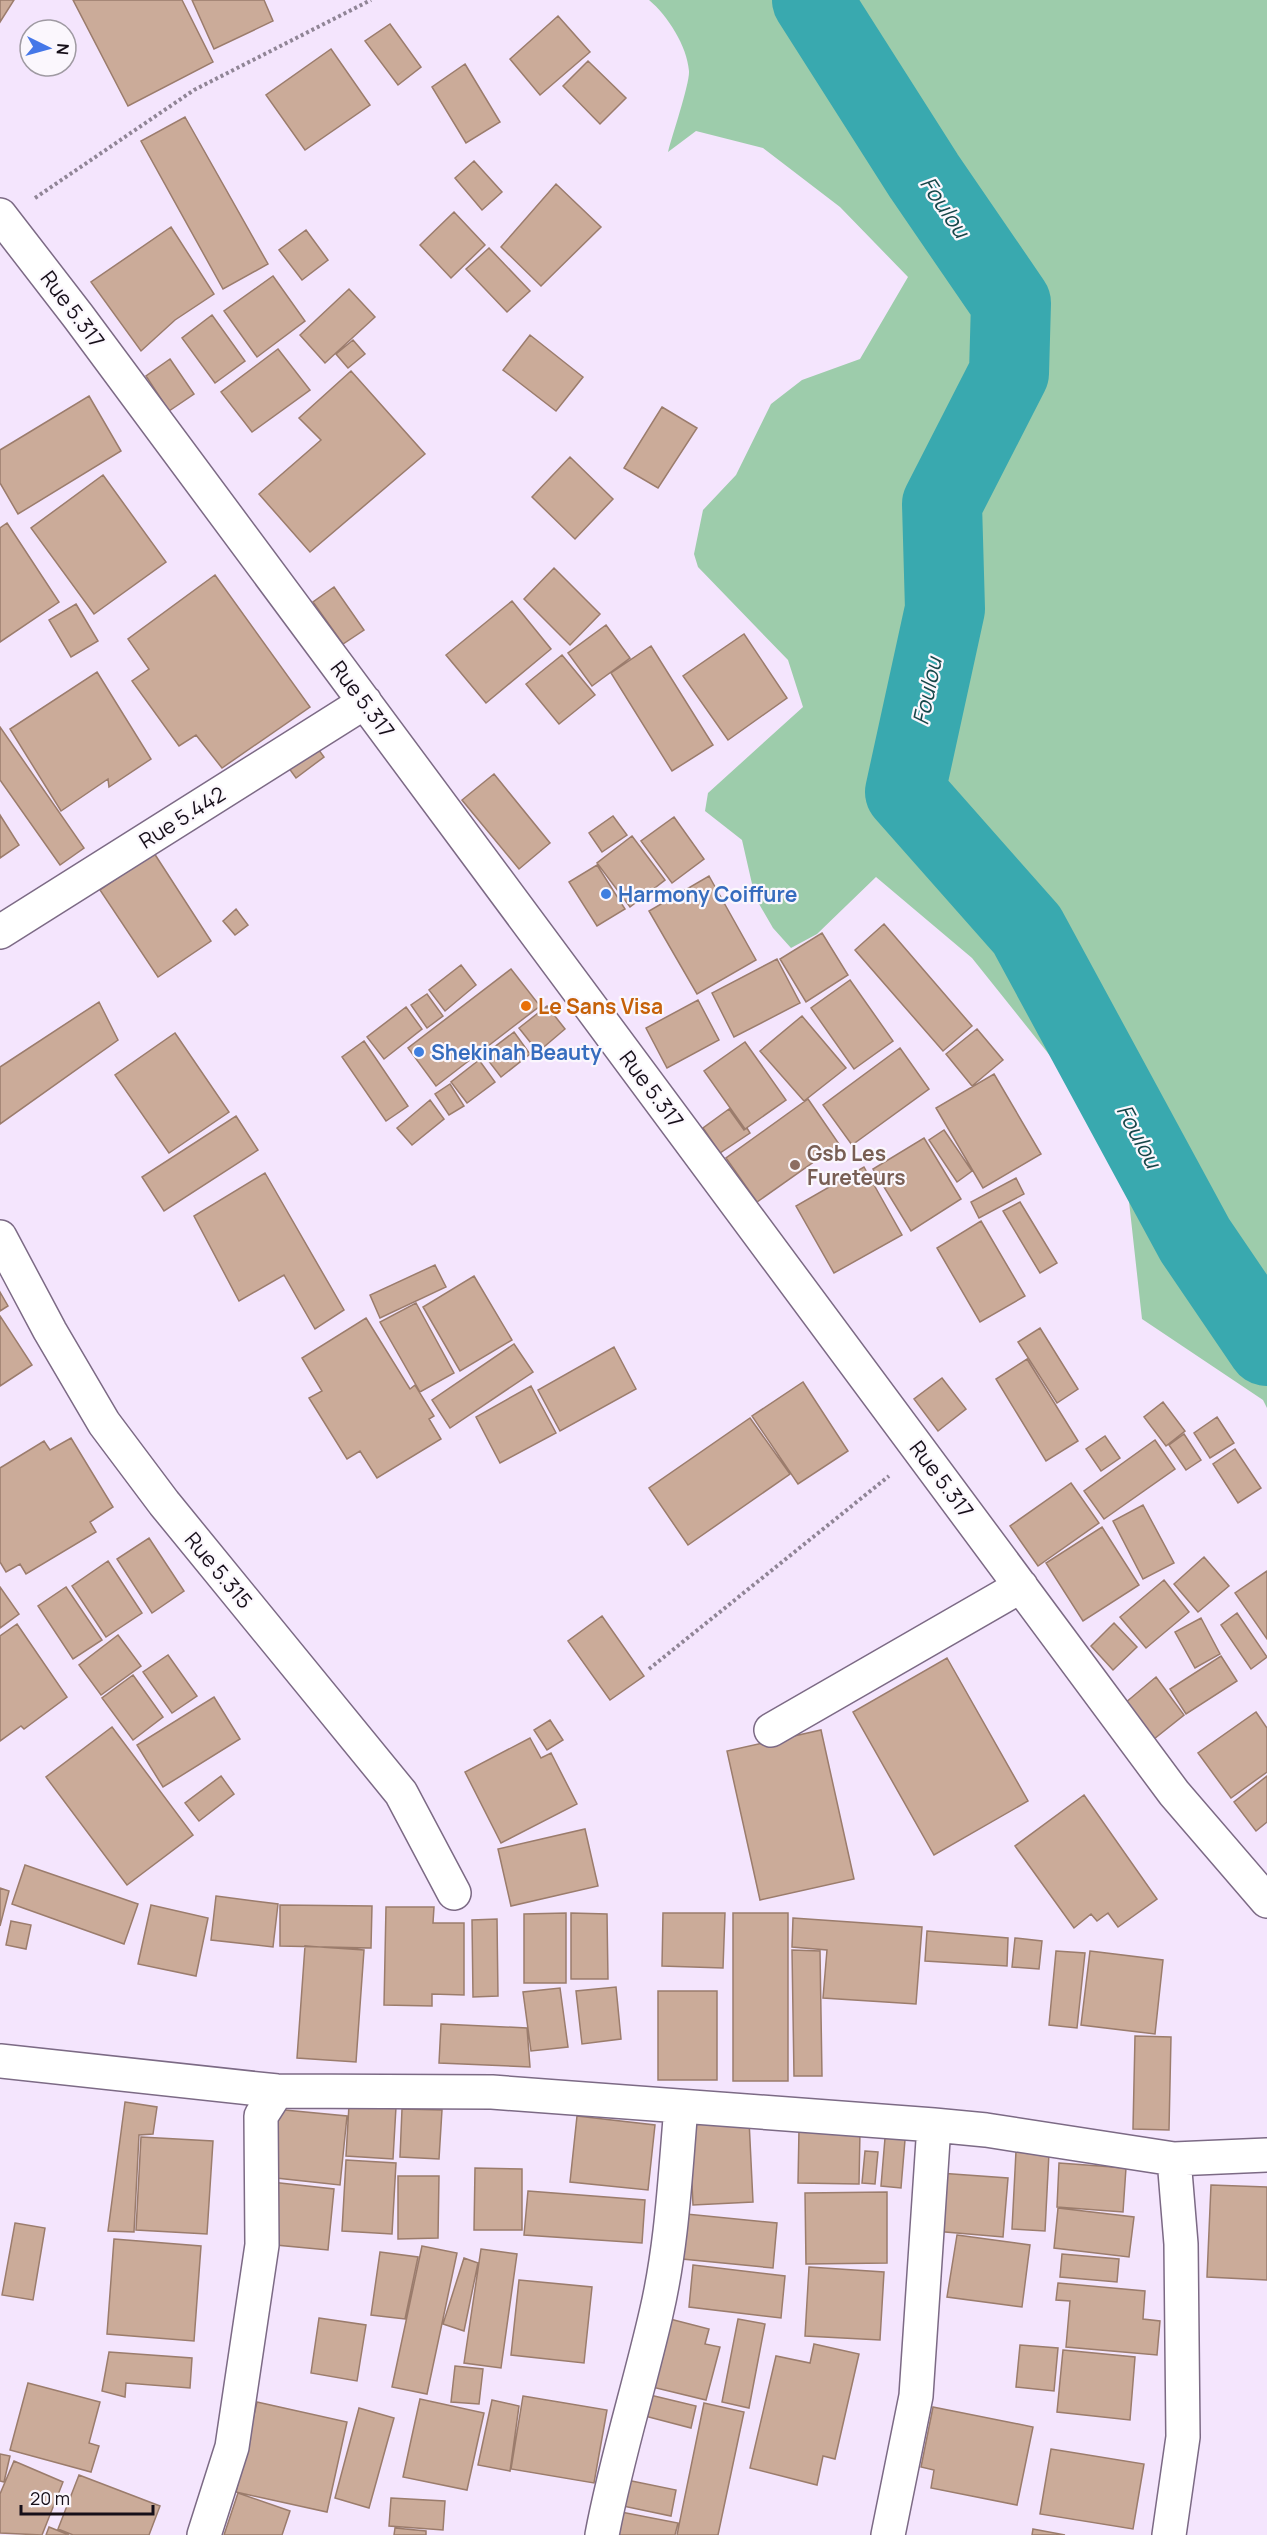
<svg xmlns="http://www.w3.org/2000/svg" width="1267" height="2535" viewBox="0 0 1267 2535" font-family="Manrope,sans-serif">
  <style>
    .green { fill: #9dccab }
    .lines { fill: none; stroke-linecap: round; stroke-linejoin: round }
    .river { stroke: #39a9af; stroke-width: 80 }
    .building { fill: #cbab99; stroke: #9b7c6c; stroke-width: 1.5 }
    .minor-casing { stroke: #7c6a85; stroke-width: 36 }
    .path { stroke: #908596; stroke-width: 4; stroke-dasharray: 3 3; stroke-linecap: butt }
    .minor { stroke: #fff; stroke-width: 33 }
    .shop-dot { fill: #3f7fe0; stroke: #fbf7fd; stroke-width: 2 }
    .food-dot { fill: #e8710a; stroke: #fbf7fd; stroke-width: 2 }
    .education-dot { fill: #8d6e63; stroke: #fbf7fd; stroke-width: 2 }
    .labels { text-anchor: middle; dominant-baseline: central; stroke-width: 4.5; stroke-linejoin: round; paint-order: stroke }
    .street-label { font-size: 21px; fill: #160f19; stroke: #fbf7fd }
    .shop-label { font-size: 21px; font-weight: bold; fill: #366cbe; stroke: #fbf7fd; text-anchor: start }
    .food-label { font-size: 21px; font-weight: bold; fill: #c56008; stroke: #fbf7fd; text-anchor: start }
    .education-label { font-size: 21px; font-weight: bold; fill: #785e54; stroke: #fbf7fd; text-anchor: start }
    .water-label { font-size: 22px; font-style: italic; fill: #164749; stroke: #fbf7fd }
  </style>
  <rect width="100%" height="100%" fill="#f4e5fd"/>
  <path class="green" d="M649 0H1267V1408L1263 1400 1142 1319 1123 1147 972 958 876 877 817 934 791 948 773 928 755 897 742 840 705 811 708 793 803 707 788 660 698 567 694 554 703 510 736 475 771 404 802 380 860 359 908 277 840 207 763 148 696 131 668 152C672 136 690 83 689 71 687 46 668 16 649 0Z"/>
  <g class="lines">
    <path class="river" d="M812 0 924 176 1011 303 1009 373 942 504 945 609 905 792 1027 930 1195 1240 1267 1346"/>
  </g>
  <path class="building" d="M0 0H14L0 22Z
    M73 0H182L213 62 128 106Z
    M192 0H264L273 21 214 49Z
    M558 16 590 52 540 95 510 59Z
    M390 24 421 67 398 85 365 41Z
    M331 49 370 105 305 150 266 95Z
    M588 61 626 98 600 124 563 86Z
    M465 64 500 122 466 143 432 87Z
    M185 117 268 264 223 289 141 141Z
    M474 161 502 192 482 210 455 178Z
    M556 184 601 227 541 286 501 247Z
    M454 212 485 245 451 278 420 245Z
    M171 227 214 294 175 320 141 351 91 282Z
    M306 230 328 260 302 280 279 250Z
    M489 248 530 291 507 312 466 269Z
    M273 276 305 321 257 357 224 311Z
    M349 289 375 317 325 363 300 335Z
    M212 315 245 361 215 383 182 338Z
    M530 335 583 377 556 411 503 370Z
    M353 340 365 354 348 368 336 354Z
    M278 349 310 390 252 432 221 392Z
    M170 359 194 394 169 411 146 376Z
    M351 371 425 454 310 552 259 494 321 440 299 418Z
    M89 396 121 451 18 514 0 483V450Z
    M662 407 697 428 658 488 624 468Z
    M570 457 613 499 575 539 532 497Z
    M103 475 166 562 94 614 31 528Z
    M7 523 59 602 0 642V528Z
    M554 568 600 614 570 645 524 599Z
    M215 575 310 707 222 768 196 735 179 746 132 681 149 669 128 639Z
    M334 587 364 630 343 644 313 602Z
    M512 601 551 649 486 703 446 655Z
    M76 604 98 641 71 657 49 620Z
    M606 625 630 658 592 686 568 653Z
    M744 634 787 698 728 740 683 676Z
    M651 646 713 745 672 771 611 673Z
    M562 655 595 695 559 724 526 684Z
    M97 672 151 759 109 787 108 779 61 811 10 729Z
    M0 727 84 848 60 865 0 780Z
    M311 739 324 757 296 778 283 760Z
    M494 774 550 843 519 869 462 800Z
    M0 815 19 845 0 858Z
    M613 816 627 835 602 852 589 833Z
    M674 817 704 859 672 883 641 841Z
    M632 836 665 880 630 907 597 863Z
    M154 853 211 941 158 977 100 890Z
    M597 865 625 909 597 926 569 882Z
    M709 876 756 960 697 994 649 911Z
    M236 909 248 925 235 935 223 921Z
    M884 924 972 1026 943 1051 855 950Z
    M822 933 848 975 806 1002 780 959Z
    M777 959 800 1003 734 1037 712 993Z
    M461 965 476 985 445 1011 429 990Z
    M511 969 540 1006 436 1086 408 1048Z
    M850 980 893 1041 854 1069 811 1008Z
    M427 994 443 1016 427 1028 411 1005Z
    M698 1000 719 1040 667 1068 646 1028Z
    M99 1002 118 1040 0 1124V1067Z
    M547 1006 565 1029 538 1052 519 1028Z
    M406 1007 422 1029 384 1059 367 1037Z
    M802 1016 846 1068 804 1101 760 1051Z
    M977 1029 1003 1060 972 1086 946 1054Z
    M514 1032 530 1054 501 1077 484 1055Z
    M175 1033 229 1112 169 1153 115 1075Z
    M364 1041 408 1106 386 1121 342 1057Z
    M745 1042 786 1100 745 1129 704 1071Z
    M900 1048 929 1089 852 1145 823 1105Z
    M479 1060 495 1082 467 1103 451 1082Z
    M994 1074 1041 1154 983 1188 936 1108Z
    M450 1084 464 1106 449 1115 435 1094Z
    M808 1099 839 1144 757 1202 726 1158Z
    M430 1100 444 1119 412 1145 397 1128Z
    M729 1109 744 1130 747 1128 750 1133 720 1153 703 1128Z
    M236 1116 258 1150 164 1211 142 1177Z
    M944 1130 972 1171 957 1182 929 1140Z
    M924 1138 961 1199 911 1231 873 1169Z
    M864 1167 902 1235 834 1273 796 1206Z
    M265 1173 344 1310 315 1329 284 1275 239 1301 194 1216Z
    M1016 1178 1024 1194 979 1218 971 1202Z
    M1020 1202 1057 1263 1040 1273 1003 1211Z
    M981 1221 1025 1296 980 1322 937 1248Z
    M435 1265 446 1287 380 1318 370 1295Z
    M474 1276 512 1340 460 1371 423 1307Z
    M0 1292 8 1306 0 1311Z
    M416 1303 454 1373 420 1392 380 1322Z
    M0 1316 32 1365 0 1386Z
    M366 1318 410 1389 415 1385 434 1416 429 1419 441 1439 377 1478 360 1451 347 1459 309 1398 322 1391 302 1358Z
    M1040 1328 1078 1389 1057 1403 1018 1342Z
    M514 1344 533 1372 450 1428 432 1400Z
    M614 1347 636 1389 560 1431 538 1390Z
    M1027 1359 1078 1441 1046 1461 996 1379Z
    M942 1378 966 1409 938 1431 914 1399Z
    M803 1382 848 1451 798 1484 752 1416Z
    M531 1386 556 1433 500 1463 476 1417Z
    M1163 1402 1185 1431 1166 1446 1144 1417Z
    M1217 1417 1234 1443 1210 1458 1194 1433Z
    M750 1418 790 1474 688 1545 649 1488Z
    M1184 1434 1201 1460 1186 1470 1169 1445Z
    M1105 1436 1120 1458 1101 1471 1086 1449Z
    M71 1438 113 1507 90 1522 96 1532 26 1574 20 1564 6 1572 0 1562V1468L44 1441 50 1450Z
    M1155 1440 1175 1469 1104 1519 1084 1491Z
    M1235 1449 1261 1488 1238 1503 1213 1464Z
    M1071 1483 1099 1523 1038 1566 1010 1526Z
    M1143 1505 1174 1563 1143 1579 1113 1521Z
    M1102 1527 1139 1585 1083 1621 1046 1563Z
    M149 1538 184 1591 152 1613 117 1559Z
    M1204 1557 1229 1586 1198 1612 1174 1584Z
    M108 1561 142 1613 106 1637 72 1586Z
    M1267 1571V1639L1235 1593Z
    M1164 1580 1189 1612 1146 1648 1120 1617Z
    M0 1587 19 1614 0 1628Z
    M66 1587 102 1640 73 1659 38 1606Z
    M1237 1613 1267 1657 1251 1669 1221 1625Z
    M602 1616 644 1676 610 1700 568 1641Z
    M1201 1618 1220 1654 1195 1668 1175 1632Z
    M1114 1623 1137 1647 1113 1670 1091 1646Z
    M17 1624 67 1697 24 1729 21 1726 0 1741V1636Z
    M118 1635 141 1666 101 1695 79 1665Z
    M168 1655 197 1696 172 1713 143 1672Z
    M1221 1656 1237 1681 1186 1714 1170 1689Z
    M947 1658 1028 1801 934 1855 853 1712Z
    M133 1675 163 1717 133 1740 102 1698Z
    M1156 1677 1184 1715 1154 1739 1125 1703Z
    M214 1697 240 1739 163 1787 137 1745Z
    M1256 1712 1267 1728V1772L1231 1798 1198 1753Z
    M550 1720 563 1740 547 1750 534 1730Z
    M112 1727 193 1835 127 1885 46 1777Z
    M821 1730 854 1879 760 1900 727 1751Z
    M530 1738 541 1758 551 1753 577 1804 501 1843 465 1772Z
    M221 1776 234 1794 199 1821 185 1803Z
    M1267 1776V1822L1256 1831 1234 1802Z
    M1084 1795 1157 1899 1118 1927 1108 1913 1097 1921 1091 1914 1074 1928 1015 1846Z
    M585 1829 598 1886 511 1906 498 1849Z
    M25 1865 138 1904 124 1944 12 1904Z
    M0 1888 9 1891 0 1926Z
    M216 1896 278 1904 273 1947 211 1940Z
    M151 1905 208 1918 196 1976 138 1964Z
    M280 1905 372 1906 371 1948 280 1946Z
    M386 1907H434L433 1923H464V1995L432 1994V2006L384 2005Z
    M566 1913V1983H524V1914Z
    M571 1913 607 1914 608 1979H571Z
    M663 1913H725L723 1968 662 1966Z
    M733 1913H788V2081H733Z
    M793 1918 922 1927 916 2004 823 1998 827 1950 792 1947Z
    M497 1919 498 1996 473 1997 472 1920Z
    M11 1921 31 1925 26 1949 6 1945Z
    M927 1931 1008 1938 1007 1966 925 1961Z
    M1015 1938 1042 1941 1039 1969 1012 1967Z
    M305 1946 364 1950 356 2062 297 2058Z
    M792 1950 820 1951 822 2076H794Z
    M1056 1951 1085 1953 1077 2028 1049 2025Z
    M1090 1951 1163 1960 1155 2034 1081 2025Z
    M616 1987 621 2039 582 2044 576 1991Z
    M560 1988 568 2047 531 2051 523 1992Z
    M658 1991H717V2080H658Z
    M441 2024 527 2028 530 2067 439 2063Z
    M1135 2036 1171 2037 1169 2130 1133 2129Z
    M125 2102 157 2107 153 2134 139 2135 134 2232 108 2231Z
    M349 2105 396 2107 393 2159 346 2156Z
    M274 2109 347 2116 340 2185 267 2177Z
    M402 2109 442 2110 439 2159 400 2157Z
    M577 2116 655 2125 648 2190 570 2182Z
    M749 2120 753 2202 693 2205 689 2123Z
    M886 2126 906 2128 901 2188 881 2186Z
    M799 2129 860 2131 859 2184 798 2183Z
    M141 2137 213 2141 207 2234 136 2230Z
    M865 2151 878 2152 875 2184 862 2183Z
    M1016 2151 1049 2153 1045 2231 1012 2229Z
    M346 2160 396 2163 392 2234 342 2231Z
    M1059 2163 1126 2168 1123 2212 1057 2207Z
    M475 2168 522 2169V2230H474Z
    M939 2173 1008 2178 1003 2237 934 2231Z
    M398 2176H439L438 2238 398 2239Z
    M271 2182 334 2189 328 2250 265 2244Z
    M1211 2185 1267 2187V2280L1207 2277Z
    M528 2191 645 2200 642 2243 524 2235Z
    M887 2192V2263L806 2264 805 2193Z
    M1058 2208 1134 2217 1129 2257 1054 2248Z
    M676 2213 777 2223 773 2268 672 2258Z
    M15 2223 45 2228 33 2300 2 2295Z
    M957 2235 1030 2245 1022 2307 947 2297Z
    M114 2239 201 2246 194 2341 107 2334Z
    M422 2246 457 2253 427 2394 392 2387Z
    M481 2249 517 2254 501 2368 464 2363Z
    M380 2252 418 2257 405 2319 371 2315Z
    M1062 2254 1119 2259 1117 2282 1060 2277Z
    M464 2258 478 2263 464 2331 443 2324Z
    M693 2265 785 2276 781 2318 689 2307Z
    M809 2267 884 2272 880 2340 805 2336Z
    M519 2280 592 2287 584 2363 511 2355Z
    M1058 2283 1145 2291 1143 2319 1160 2321 1157 2355 1066 2347 1070 2301 1056 2300Z
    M319 2318 366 2325 357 2381 311 2373Z
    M670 2319 709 2329 705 2344 720 2347 706 2400 652 2387Z
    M738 2319 765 2324 749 2408 722 2402Z
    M814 2344 859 2354 835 2459 823 2456 817 2485 750 2468 776 2356 810 2363Z
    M1020 2345 1058 2348 1054 2391 1016 2387Z
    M1063 2350 1135 2357 1130 2420 1057 2412Z
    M109 2352 192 2358 190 2388 126 2383 125 2397 102 2391Z
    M455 2366 483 2369 479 2404 451 2402Z
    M28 2383 100 2402 89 2443 99 2446 91 2472 10 2450Z
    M646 2394 696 2406 691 2428 641 2415Z
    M523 2396 607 2410 594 2483 511 2469Z
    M420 2399 484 2413 467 2490 403 2477Z
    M492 2400 519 2406 510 2471 478 2465Z
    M257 2402 347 2422 327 2512 236 2492Z
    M704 2403 744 2412 718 2535H677Z
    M933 2407 1033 2427 1017 2505 931 2488 934 2470 921 2467Z
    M359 2408 394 2418 369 2508 335 2498Z
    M1051 2449 1144 2464 1133 2529 1040 2514Z
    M0 2454 10 2456 4 2482 0 2481Z
    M14 2461 63 2482 42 2535 0 2533V2494Z
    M79 2475 160 2506 149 2535H73L58 2529Z
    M622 2479 676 2490 671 2516 618 2505Z
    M238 2493 290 2511 282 2535H224Z
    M391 2498 445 2501 443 2530 389 2526Z
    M621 2512 678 2523 675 2535H616Z
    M49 2527 69 2535H46Z
    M395 2528 426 2531V2535H394Z
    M1033 2529 1065 2535H1032Z"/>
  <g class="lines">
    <g class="minor-casing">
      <path id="minor" d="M0 215 78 316 1174 1793 1267 1901
        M0 932 365 702
        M0 1237 50 1331 104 1423 164 1503 401 1793 454 1893
        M771 1730 1021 1586
        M0 2061 277 2091 492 2092 934 2125 986 2130 1174 2159 1267 2155
        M204 2535 232 2447 262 2245 261 2116 277 2091
        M602 2535C616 2460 639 2388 656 2314 672 2246 675 2176 681 2107
        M888 2535 916 2396 934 2125
        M1169 2535 1183 2437 1181 2244 1174 2159"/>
    </g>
    <path class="path" d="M35 198 194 90 371 0
      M649 1669 889 1476"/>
    <use href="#minor" class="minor"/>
  </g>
  <g class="shop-dot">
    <circle cx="606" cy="894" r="6"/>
    <circle cx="419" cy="1052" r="6"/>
  </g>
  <circle class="food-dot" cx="526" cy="1006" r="6"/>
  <circle class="education-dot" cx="795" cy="1165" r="6"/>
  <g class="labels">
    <g class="street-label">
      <text transform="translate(73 309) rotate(53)">Rue 5.317</text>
      <text transform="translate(363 699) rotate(53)">Rue 5.317</text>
      <text transform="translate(182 817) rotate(-32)">Rue 5.442</text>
      <text transform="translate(652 1089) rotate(53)">Rue 5.317</text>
      <text transform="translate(942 1479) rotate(53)">Rue 5.317</text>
      <text transform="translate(219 1570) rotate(50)">Rue 5.315</text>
    </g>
    <g class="shop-label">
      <text x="618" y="894">Harmony Coiffure</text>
      <text x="431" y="1052">Shekinah Beauty</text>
    </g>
    <g class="food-label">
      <text x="538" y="1006">Le Sans Visa</text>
    </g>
    <g class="education-label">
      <text x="807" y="1153">Gsb Les<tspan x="807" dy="24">Fureteurs</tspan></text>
    </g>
    <g class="water-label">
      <text transform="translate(945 207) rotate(56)">Foulou</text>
      <text transform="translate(927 691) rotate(-78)">Foulou</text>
      <text transform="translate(1139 1136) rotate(62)">Foulou</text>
    </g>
  </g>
  <g transform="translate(48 48) rotate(95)"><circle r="28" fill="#fbf7fd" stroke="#9f9aa2" stroke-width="1.5"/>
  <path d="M0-4.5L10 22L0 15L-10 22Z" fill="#4577e8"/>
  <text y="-9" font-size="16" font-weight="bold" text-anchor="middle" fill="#160f19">N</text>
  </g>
  <path d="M21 2505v9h132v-9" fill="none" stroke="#160f19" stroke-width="3"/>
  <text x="30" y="2505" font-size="18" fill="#160f19" stroke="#fbf7fd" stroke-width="4.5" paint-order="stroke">20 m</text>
</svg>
